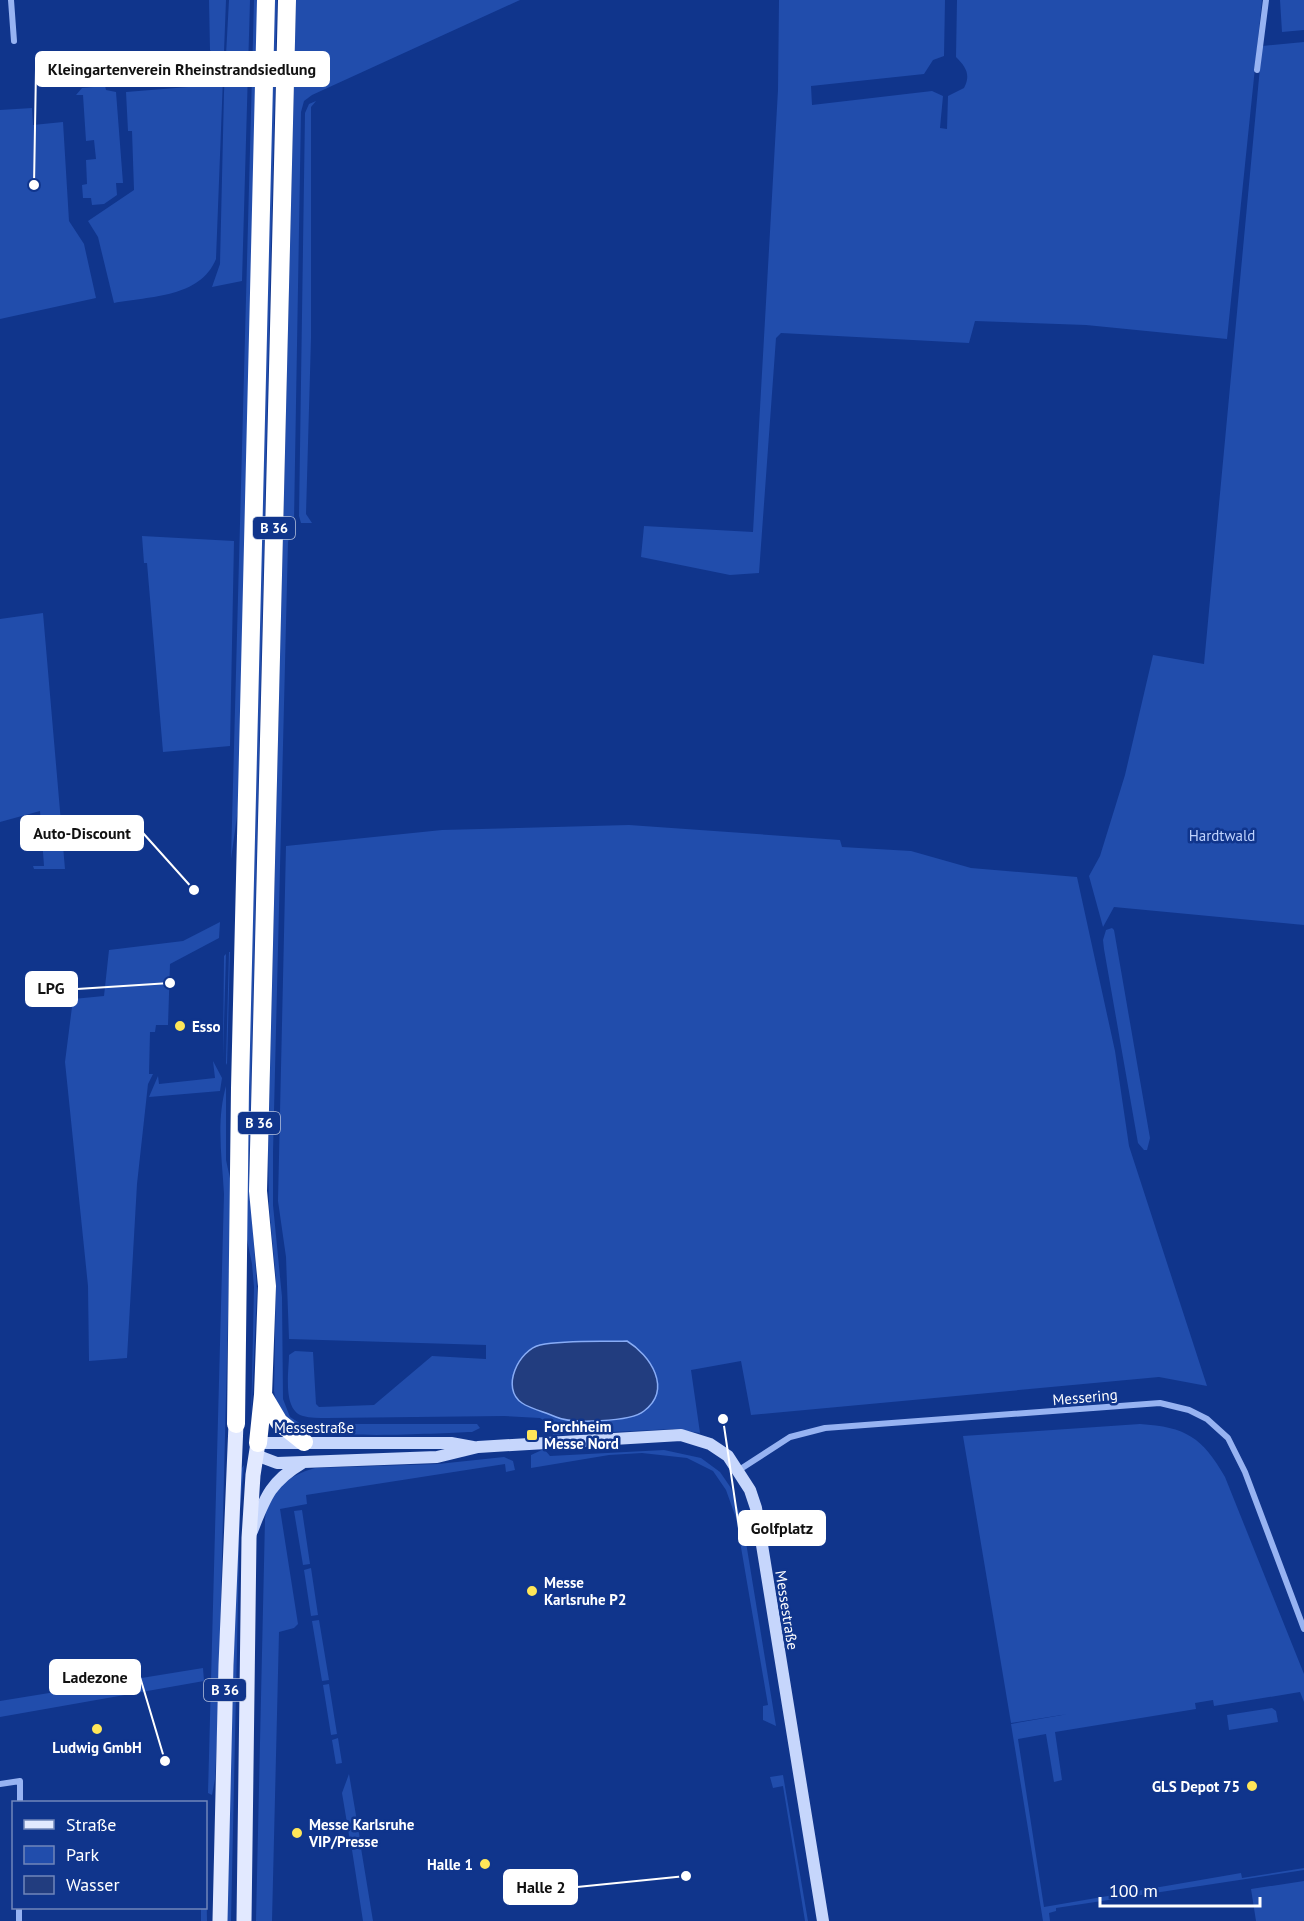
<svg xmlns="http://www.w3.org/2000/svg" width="1304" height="1921" viewBox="0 0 1304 1921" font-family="'PT Sans',sans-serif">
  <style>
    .green { fill: #214dac }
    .water { fill: #223d7f; stroke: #88acf6; stroke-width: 1.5 }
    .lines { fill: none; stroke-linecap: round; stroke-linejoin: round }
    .street { stroke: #97b3f2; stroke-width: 6 }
    .secondary { stroke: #c6d6fc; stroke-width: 12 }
    .primary { stroke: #e2e9ff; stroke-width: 15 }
    .highway { stroke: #fff; stroke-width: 18 }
    .poi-dot { fill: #ffe658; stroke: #10358c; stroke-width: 2 }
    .labels { text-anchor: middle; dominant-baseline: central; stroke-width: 5; stroke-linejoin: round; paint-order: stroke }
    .shield { fill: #10358c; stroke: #b7c2dc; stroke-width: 1.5 }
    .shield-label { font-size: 14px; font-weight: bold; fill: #fff }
    .park-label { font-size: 15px; fill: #bed2fd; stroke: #10358c }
    .poi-label { font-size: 15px; font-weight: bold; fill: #fff; stroke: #10358c; text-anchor: start }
    .street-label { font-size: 15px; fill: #fff; stroke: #10358c }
    .leader { fill: none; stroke: #fff; stroke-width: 2 }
    .callout-dot { fill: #fff; stroke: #10358c; stroke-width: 2 }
    .callout { fill: #fff; stroke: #fff; stroke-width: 2 }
    .callout-label { font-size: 16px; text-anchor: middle; font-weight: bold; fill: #111 }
  </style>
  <rect width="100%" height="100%" fill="#10358c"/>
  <path class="green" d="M209 0H226L216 259C200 298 150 296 114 303L98 237 88 221 134 190 132 131H128L126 92 213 85 217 59 210 50Z
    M229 0H250L242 281 212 287 220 264 224 92Z
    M254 0H259L240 795 231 859Z
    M273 0H277L249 1173 257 1289 251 1424 254 1287 252 1264 245 1230Z
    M296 0H520L312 95 304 101 301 112 294 521 288 542 273 1152V1205L282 1297 283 1399 290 1417 301 1424H477L480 1428 472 1432C435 1433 322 1441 294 1425 281 1419 276 1404 274 1391L276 1279 269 1206 268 1152Z
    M779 0H945L944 56 933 60 924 74 811 86 812 105 932 91 943 96 940 128 947 129 948 96 964 88C971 75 966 67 956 57L957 0H1262L1227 339 1086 325 975 321 969 343 781 333 776 338 759 573 730 575 641 557 644 526 753 532 778 90Z
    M1280 0H1304V30L1282 32Z
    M1304 42V925L1114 907 1103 927 1089 876 1100 856 1125 775 1153 655 1204 664 1262 46Z
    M105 86 106 90 116 92 123 183H116L117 195 104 204 92 205 91 198H83L82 185 87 184 86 160 96 159 94 140 86 141 83 95H76L82 88Z
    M316 101 311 107V338L306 514 312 523H301L299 516 305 113 309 104Z
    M32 108 33 125 63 122 69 221 84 244 96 298 0 319V110Z
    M142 536 234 541 230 746 163 752 147 563H144Z
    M43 613 65 869H34L33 866H44L40 811 0 822V619Z
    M629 825 840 840 842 847 911 851 971 868 1077 877 1115 1051 1129 1146 1207 1386 1159 1377 751 1415 741 1361 691 1370 700 1433 673 1429 553 1435 550 1424 540 1418 504 1416 327 1418C319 1418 310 1418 303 1416 282 1410 289 1371 289 1355L295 1351 313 1352 316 1404 319 1407 374 1405 432 1356 486 1359V1345L289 1339 286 1257 278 1201 286 846 442 830Z
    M220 922 219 938 170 964 168 1025H156L155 1032H150L149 1074H153L148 1084 137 1184 127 1358 89 1361 88 1286 65 1062 73 999 104 996 109 950 183 941Z
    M1112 928 1114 930 1150 1138 1147 1150H1144L1138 1143 1104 949 1103 940 1106 930Z
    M229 952H230L227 1065 226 1063Z
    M226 954 223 1058 224 956Z
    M213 1061 222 1078 220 1091 149 1097 158 1076 159 1084 215 1078Z
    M226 1086V1160L231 1183 230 1236 218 1717 215 1779 212 1795 208 1793 224 1194C222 1157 216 1122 226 1086Z
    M1140 1424C1186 1427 1202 1437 1225 1477L1304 1674V1702L1300 1692 1214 1706 1213 1700 1195 1703 1196 1709 1055 1732 1062 1780 1054 1782 1046 1734 1018 1739 1044 1907 1241 1873 1242 1878 1304 1868V1870L1056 1908V1911L1049 1913 1050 1921H1043L1011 1724 1068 1714 1011 1723 963 1436Z
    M544 1449 550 1456 664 1450 701 1458 720 1472 731 1488 743 1524 776 1726 763 1720V1706L768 1705 736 1518 726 1490 713 1471 687 1458 642 1453 609 1455 531 1468V1455Z
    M504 1457 513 1461 515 1470 506 1472 505 1464 306 1495 307 1504 280 1509 298 1624 294 1628 279 1632 272 1921H256L265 1519C268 1491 289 1475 315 1468L438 1464Z
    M244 1465 240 1510 231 1921H226L239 1472Z
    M302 1510 310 1564 303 1565 294 1511Z
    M311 1568 318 1615 311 1616 304 1570Z
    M319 1620 329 1680 322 1681 312 1621Z
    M203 1668 204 1681 0 1717V1701Z
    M329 1684 337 1734 331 1735 323 1685Z
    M1272 1708 1276 1711 1278 1722 1229 1730 1227 1715Z
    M338 1738 342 1763 336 1764 332 1740Z
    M349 1774 360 1839 350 1841 342 1793Z
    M783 1775 808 1921H805L783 1786 773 1788 770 1777Z
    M361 1848 373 1921H363L352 1850Z
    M206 1867 207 1921H201V1908H206Z
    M1304 1881V1921H1256L1251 1889Z"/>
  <path class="water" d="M627 1341C650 1355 673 1389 644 1411 631 1422 571 1424 556 1417 545 1412 531 1409 522 1403 500 1388 519 1350 540 1345 567 1340 599 1342 627 1341Z"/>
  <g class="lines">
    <path class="street" d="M11 0 14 41
      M1257 70 1266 0
      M739 1470 790 1437 825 1428 1160 1403 1189 1410 1207 1419 1228 1438 1245 1472 1304 1629
      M0 1784 20 1781V1802
      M19 1921V1908"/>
    <path class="secondary" d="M258 1443H451L473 1447
      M256 1455 277 1463 437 1457 478 1447 681 1435 710 1444 728 1456 750 1490 756 1508 823 1921
      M252 1531C265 1498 270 1482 302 1463"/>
    <path class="primary" d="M220 1921 226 1665 236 1424
      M244 1921 249 1538 253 1475 258 1443"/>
    <path class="highway" d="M263 1395 279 1422 304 1442
      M236 1424 240 1088 266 0
      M258 1443 263 1395 267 1286 258 1191 287 0"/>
  </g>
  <g class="poi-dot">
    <circle cx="180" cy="1026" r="6"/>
    <rect x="526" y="1429" width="12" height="12" rx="3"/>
    <circle cx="532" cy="1591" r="6"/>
    <circle cx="97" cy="1729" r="6"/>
    <circle cx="1252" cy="1786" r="6"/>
    <circle cx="297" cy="1833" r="6"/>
    <circle cx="485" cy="1864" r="6"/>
  </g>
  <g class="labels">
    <g class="shield">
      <rect x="253" y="517" width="42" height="22" rx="4.5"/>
      <rect x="238" y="1112" width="42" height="22" rx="4.5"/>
      <rect x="204" y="1679" width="42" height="22" rx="4.5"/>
    </g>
    <g class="shield-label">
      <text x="274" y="528">B 36</text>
      <text x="259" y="1123">B 36</text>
      <text x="225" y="1690">B 36</text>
    </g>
    <g class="park-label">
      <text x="1222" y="835">Hardtwald</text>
    </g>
    <g class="poi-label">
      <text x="192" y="1026">Esso</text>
      <text x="544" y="1426">Forchheim<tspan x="544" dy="17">Messe Nord</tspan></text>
      <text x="544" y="1582">Messe<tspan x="544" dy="17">Karlsruhe P2</tspan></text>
      <text x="97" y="1747" text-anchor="middle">Ludwig GmbH</text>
      <text x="1240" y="1786" text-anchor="end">GLS Depot 75</text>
      <text x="309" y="1824">Messe Karlsruhe<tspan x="309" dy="17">VIP/Presse</tspan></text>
      <text x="473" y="1864" text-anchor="end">Halle 1</text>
    </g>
    <g class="street-label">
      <text transform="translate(1085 1397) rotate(-5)">Messering</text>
      <text x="314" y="1427">Messestraße</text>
      <text transform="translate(787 1610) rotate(81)">Messestraße</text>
    </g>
  </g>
  <path class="leader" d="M34 185L36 69M194 890L143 833M170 983L77 989M723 1419L739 1528M165 1761L140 1677M686 1876L577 1887"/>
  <g class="callout-dot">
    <circle cx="34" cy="185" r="6"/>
    <circle cx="194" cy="890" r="6"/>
    <circle cx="170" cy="983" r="6"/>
    <circle cx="723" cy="1419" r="6"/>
    <circle cx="165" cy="1761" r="6"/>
    <circle cx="686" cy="1876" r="6"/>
  </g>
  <g class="callout">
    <rect x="36" y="52" width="293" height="34" rx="6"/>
    <rect x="21" y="816" width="122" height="34" rx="6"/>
    <rect x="26" y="972" width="51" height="34" rx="6"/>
    <rect x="739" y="1511" width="86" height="34" rx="6"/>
    <rect x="50" y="1660" width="90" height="34" rx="6"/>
    <rect x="504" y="1870" width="73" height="34" rx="6"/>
  </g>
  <g class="callout-label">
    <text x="182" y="75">Kleingartenverein Rheinstrandsiedlung</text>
    <text x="82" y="839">Auto-Discount</text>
    <text x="51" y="994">LPG</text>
    <text x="782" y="1534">Golfplatz</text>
    <text x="95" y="1683">Ladezone</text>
    <text x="541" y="1893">Halle 2</text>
  </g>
  <rect x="12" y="1801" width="195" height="108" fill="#10358c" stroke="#7086ba" stroke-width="1.5"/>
  <rect x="24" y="1820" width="30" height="9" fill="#e2e9ff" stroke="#7086ba" stroke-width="1.5"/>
  <text x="66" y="1831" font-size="18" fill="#ffffff">Straße</text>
  <rect x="24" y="1846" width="30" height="18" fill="#214dac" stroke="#7086ba" stroke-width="1.5"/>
  <text x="66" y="1861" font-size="18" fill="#ffffff">Park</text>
  <rect x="24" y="1876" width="30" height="18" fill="#223d7f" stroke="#7086ba" stroke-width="1.5"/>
  <text x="66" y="1891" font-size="18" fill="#ffffff">Wasser</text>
  <path d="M1100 1897v9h160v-9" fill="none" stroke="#ffffff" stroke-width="3"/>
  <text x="1109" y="1897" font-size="18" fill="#ffffff" stroke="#10358c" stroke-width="4.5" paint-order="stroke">100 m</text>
</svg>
